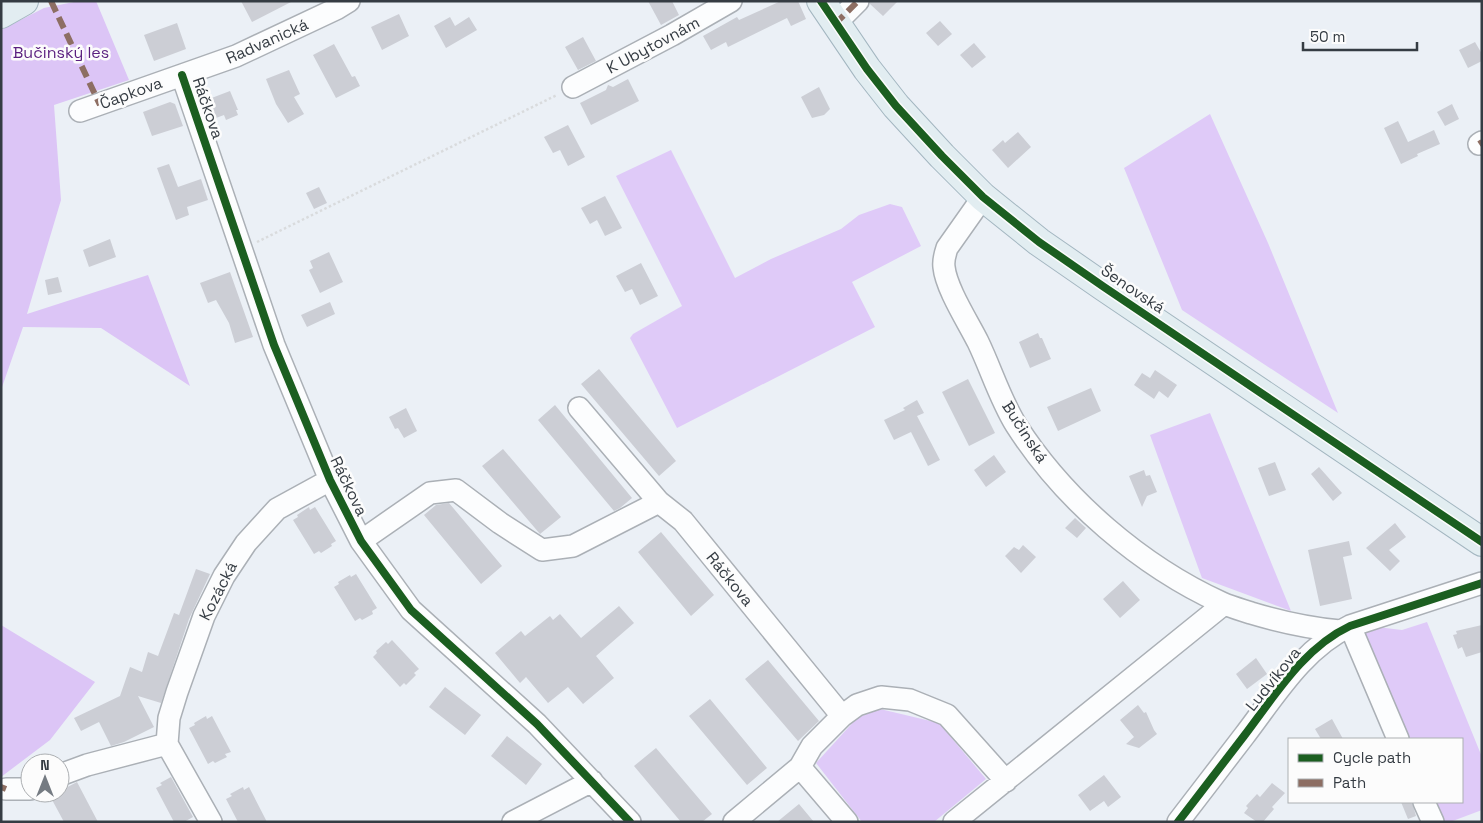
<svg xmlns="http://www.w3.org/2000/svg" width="1483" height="823" viewBox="0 0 1483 823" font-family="'Space Grotesk',sans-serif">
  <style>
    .green { fill: #dfcaf8 }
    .forest { fill: #dcc5f6 }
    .building { fill: #ccced5 }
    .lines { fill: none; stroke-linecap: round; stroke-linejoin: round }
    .minor-casing { stroke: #abb0b6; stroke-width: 24 }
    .major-casing { stroke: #a3b6c0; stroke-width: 30 }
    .path { stroke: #d9dbdd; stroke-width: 2.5; stroke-dasharray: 2.5 2.5; stroke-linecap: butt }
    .minor { stroke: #fcfdfe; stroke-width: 21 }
    .major { stroke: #e2edf1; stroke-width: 28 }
    .quiet { stroke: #8d6e63; stroke-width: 6; stroke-dasharray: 12 6; stroke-linecap: butt }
    .cycleway-casing { stroke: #fcfcfc; stroke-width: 11 }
    .cycleway { stroke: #1b5e20; stroke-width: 8 }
    .labels { text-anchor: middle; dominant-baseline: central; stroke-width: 5; stroke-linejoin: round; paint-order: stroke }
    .street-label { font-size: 16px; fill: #353c43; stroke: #fcfcfc }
    .park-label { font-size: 16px; fill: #5a1f7f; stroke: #fcfcfc }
  </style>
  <rect width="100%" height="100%" fill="#ebf0f6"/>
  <path class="green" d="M1210 114 1268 243 1338 413 1182 310 1124 168Z
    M671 150 735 278 771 259 841 229 859 215 890 204 902 207 921 246 852 282 875 327 677 428 630 338 633 334 682 306 616 176Z
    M1210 413 1291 611 1202 578 1150 435Z
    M1427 622 1482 757V810L1450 822H1433L1425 802H1462V739H1400L1358 633 1377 627 1402 630Z
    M880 709 939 723 986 779 934 822H862L816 763 857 718Z"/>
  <path class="forest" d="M79 1H96L129 80 54 105 61 200 27 314 148 275 190 386 101 328 23 327 1 390V30L44 8Z
    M1 625 95 682 50 740 1 777Z"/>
  <path class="building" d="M241 1H293L252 22Z
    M648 1H672L679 15 661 25Z
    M781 1H798L806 19 791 26 787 18 728 47 726 42 711 50 703 36 737 17 739 20Z
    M870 1H898L883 16 870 4Z
    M399 14 409 36 382 50 371 27Z
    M450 17 455 26 469 17 477 30 446 48 434 26Z
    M940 21 952 34 938 46 926 33Z
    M177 23 186 49 154 61 144 35Z
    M583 37 596 61 578 70 565 47Z
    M1475 42 1482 54V61L1468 68 1459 50Z
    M974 43 986 57 972 68 960 55Z
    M334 44 352 77 355 76 360 86 336 98 313 55Z
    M289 70 300 94 294 97 304 114 288 123 276 104 266 79Z
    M628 79 639 101 591 125 580 103 606 90 608 85 613 87Z
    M819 87 830 109 824 115 812 118 801 97Z
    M230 91 238 110H236L238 115 226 120 224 115 216 118 209 99Z
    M170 102 175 104 183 126 152 136 143 112Z
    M1452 104 1459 119 1445 126 1437 112Z
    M1398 121 1408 142 1434 130 1440 144 1417 154 1418 156 1401 164 1384 128Z
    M568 125 585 157 568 166 560 150 553 153 544 137Z
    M1018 132 1031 147 1008 168 992 150 1003 140 1005 143Z
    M169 164 178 187 201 179 208 200 187 207 189 215 176 220 157 168Z
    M319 187 327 203 314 209 306 193Z
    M605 196 622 228 605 236 597 220 590 224 581 208Z
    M110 239 116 257 89 267 83 250Z
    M329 252 343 282 320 293 309 270 313 268 310 261Z
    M641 263 658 296 640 305 632 289 625 292 616 276Z
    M230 272 253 337 235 343 229 323 216 300 208 303 200 283Z
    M58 277 62 292 48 295 45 280Z
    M330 302 335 314 307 327 301 315Z
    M1038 333 1040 338H1042L1051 359 1030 368 1019 342Z
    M599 369 676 461 659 476 581 384Z
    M1155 370 1177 385 1168 398 1159 391 1154 399 1134 385 1142 373 1150 378Z
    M968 379 995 433 969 446 942 392Z
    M1091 388 1101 411 1058 431 1047 407Z
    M917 400 924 413 917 416 940 460 928 466 911 432 894 440 884 420 905 410 903 408Z
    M555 405 632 498 620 508 614 511 538 420Z
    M406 408 417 431 404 438 398 428 395 429 389 417Z
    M503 449 561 517 540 534 482 466Z
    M994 455 1006 472 986 487 974 470Z
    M1275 462 1286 490 1269 496 1258 468Z
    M1319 467 1342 493 1333 501 1311 474Z
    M1144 470 1146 476 1150 475 1157 492 1147 496 1142 507 1129 476Z
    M449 503 502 566 481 584 424 515 436 505Z
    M309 507 310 510 315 507 336 541 331 544 332 546 321 553 319 551 314 554 293 520 298 517 297 515Z
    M1075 518 1086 528 1077 538 1065 528Z
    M1395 523 1406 537 1389 550 1400 561 1390 571 1366 548Z
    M661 532 714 595 691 616 638 552Z
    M1349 541 1352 555 1343 557 1352 599 1320 606 1308 550Z
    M1023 545 1036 557 1021 573 1005 556 1014 547 1019 550Z
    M196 569 210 574 189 619 161 703 138 696 154 727 124 742 111 746 99 722 81 731 74 718 120 696 130 667 142 672 148 652 158 656 174 613 179 615Z
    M356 574 377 608 372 611 373 614 362 620 360 618 355 621 334 587 339 584 338 582 350 575 351 577Z
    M1123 581 1140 600 1120 618 1103 599Z
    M619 606 634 623 596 656 614 678 583 704 568 687 548 703 526 677 520 683 495 653 521 631 525 636 550 616 553 620 560 614 581 638Z
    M1482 625V652L1466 657 1462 647 1458 649 1453 635 1457 634 1456 631Z
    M392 640 419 669 414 673 416 675 406 685 404 683 400 687 373 657 377 653 376 651 386 642 388 644Z
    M1256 658 1267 674 1247 689 1236 674Z
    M768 660 819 721 798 741 745 679Z
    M445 687 481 715 465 735 429 707Z
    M710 699 767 768 747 785 689 716Z
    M1138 705 1144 713 1146 712 1154 730 1157 734 1139 748 1126 744 1134 737 1120 720Z
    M206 716 207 719 212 716 231 752 225 754 227 757 215 763 213 761 208 764 189 728 195 725 194 723Z
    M1332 719 1343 739H1321L1315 729Z
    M507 736 542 764 526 785 491 756Z
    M656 748 712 814 702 822H681L634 766Z
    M1104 775 1121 797 1108 807 1104 801 1090 811 1078 795Z
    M171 777 193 817 184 822H174L156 788 162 785 160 783Z
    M77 782 98 822H64L50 796 60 793V791Z
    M1272 783 1285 793 1272 807 1274 809 1263 822H1257L1244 813 1248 808 1246 806 1257 794 1260 797Z
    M243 787 244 790 249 787 267 822H238L226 799 232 796 230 794Z
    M1401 802H1412L1416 816 1408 819Z
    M799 804 814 822H777Z"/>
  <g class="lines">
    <g class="minor-casing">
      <path id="minor" d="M835 24 858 1
        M182 75 274 345 330 480 361 541 411 610 537 724 630 822
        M573 87 672 35 731 1
        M80 111 236 56 336 9 349 1
        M1479 144 1482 142
        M983 197 947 248C945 254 943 260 944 267 946 288 968 322 978 342 991 369 1000 399 1016 425 1064 500 1141 566 1222 603 1231 607 1242 610 1251 613 1281 622 1308 628 1340 631
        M579 408 659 502
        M361 541 430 493 456 490 500 523 542 550 573 546 659 502 683 521 842 716 857 705 881 697 910 700 947 715 1006 781
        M1350 626 1398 739
        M167 744 211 822
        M800 767 847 822
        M60 775 87 765 167 744 169 718 177 692 204 616 224 576 246 543 277 509 330 480
        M6 789H30
        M1424 802 1433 822
        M513 822 592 781
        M734 822 800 767 812 746 842 716
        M954 822 1224 604
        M1178 822C1200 793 1222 765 1244 736 1274 697 1303 648 1350 626L1482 583"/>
    </g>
    <g class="major-casing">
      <path id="major" d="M821 1 867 69 896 106 942 156 983 197 1039 242 1104 287 1482 542
        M1 14 24 1"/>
    </g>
    <path class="path" d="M257 242 557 95"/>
    <use href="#minor" class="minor"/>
    <use href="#major" class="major"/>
    <path class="quiet" d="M51 1 100 105
      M835 24 858 1
      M1479 144 1482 142
      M1 787 6 789"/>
    <g class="cycleway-casing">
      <path id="cycleway" d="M821 1 867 69 896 106 942 156 983 197 1039 242 1104 287 1482 542
        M182 75 274 345 330 480 361 541 411 610 537 724 630 822
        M1178 822C1200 793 1222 765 1244 736 1274 697 1303 648 1350 626L1482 583"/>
    </g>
    <use href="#cycleway" class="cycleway"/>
  </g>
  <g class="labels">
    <g class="street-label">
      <text transform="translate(267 41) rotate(-24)">Radvanická</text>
      <text transform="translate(653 45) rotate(-28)">K Ubytovnám</text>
      <text transform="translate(131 93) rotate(-20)">Čapkova</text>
      <text transform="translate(208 108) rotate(71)">Ráčkova</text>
      <text transform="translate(1133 289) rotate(34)">Šenovská</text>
      <text transform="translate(1025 432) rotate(57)">Bučinská</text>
      <text transform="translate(349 486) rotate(64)">Ráčkova</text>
      <text transform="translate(730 579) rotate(51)">Ráčkova</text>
      <text transform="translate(218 591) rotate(-63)">Kozácká</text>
      <text transform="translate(1273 679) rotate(-51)">Ludvíkova</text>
    </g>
    <g class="park-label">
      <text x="61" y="52">Bučinský les</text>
    </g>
  </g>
  <rect width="1483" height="823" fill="none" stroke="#353c43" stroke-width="5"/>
  <rect x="1288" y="738" width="175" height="65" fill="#fcfcfc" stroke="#acafb2"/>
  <rect x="1298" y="754" width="25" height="8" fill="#1b5e20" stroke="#acafb2"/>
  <text x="1333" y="763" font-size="15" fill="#353c43">Cycle path</text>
  <rect x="1298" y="779" width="25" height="8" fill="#8d6e63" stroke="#acafb2"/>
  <text x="1333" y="788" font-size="15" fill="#353c43">Path</text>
  <g transform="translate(45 778)"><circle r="24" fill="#fcfcfc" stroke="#acafb2"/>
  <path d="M0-4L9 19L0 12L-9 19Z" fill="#757b82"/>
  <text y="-8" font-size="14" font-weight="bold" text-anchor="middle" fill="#353c43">N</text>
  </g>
  <path d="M1303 42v8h114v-8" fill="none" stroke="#353c43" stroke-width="2.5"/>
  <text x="1310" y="42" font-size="15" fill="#353c43" stroke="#fcfcfc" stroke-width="4" paint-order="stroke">50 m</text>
</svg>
